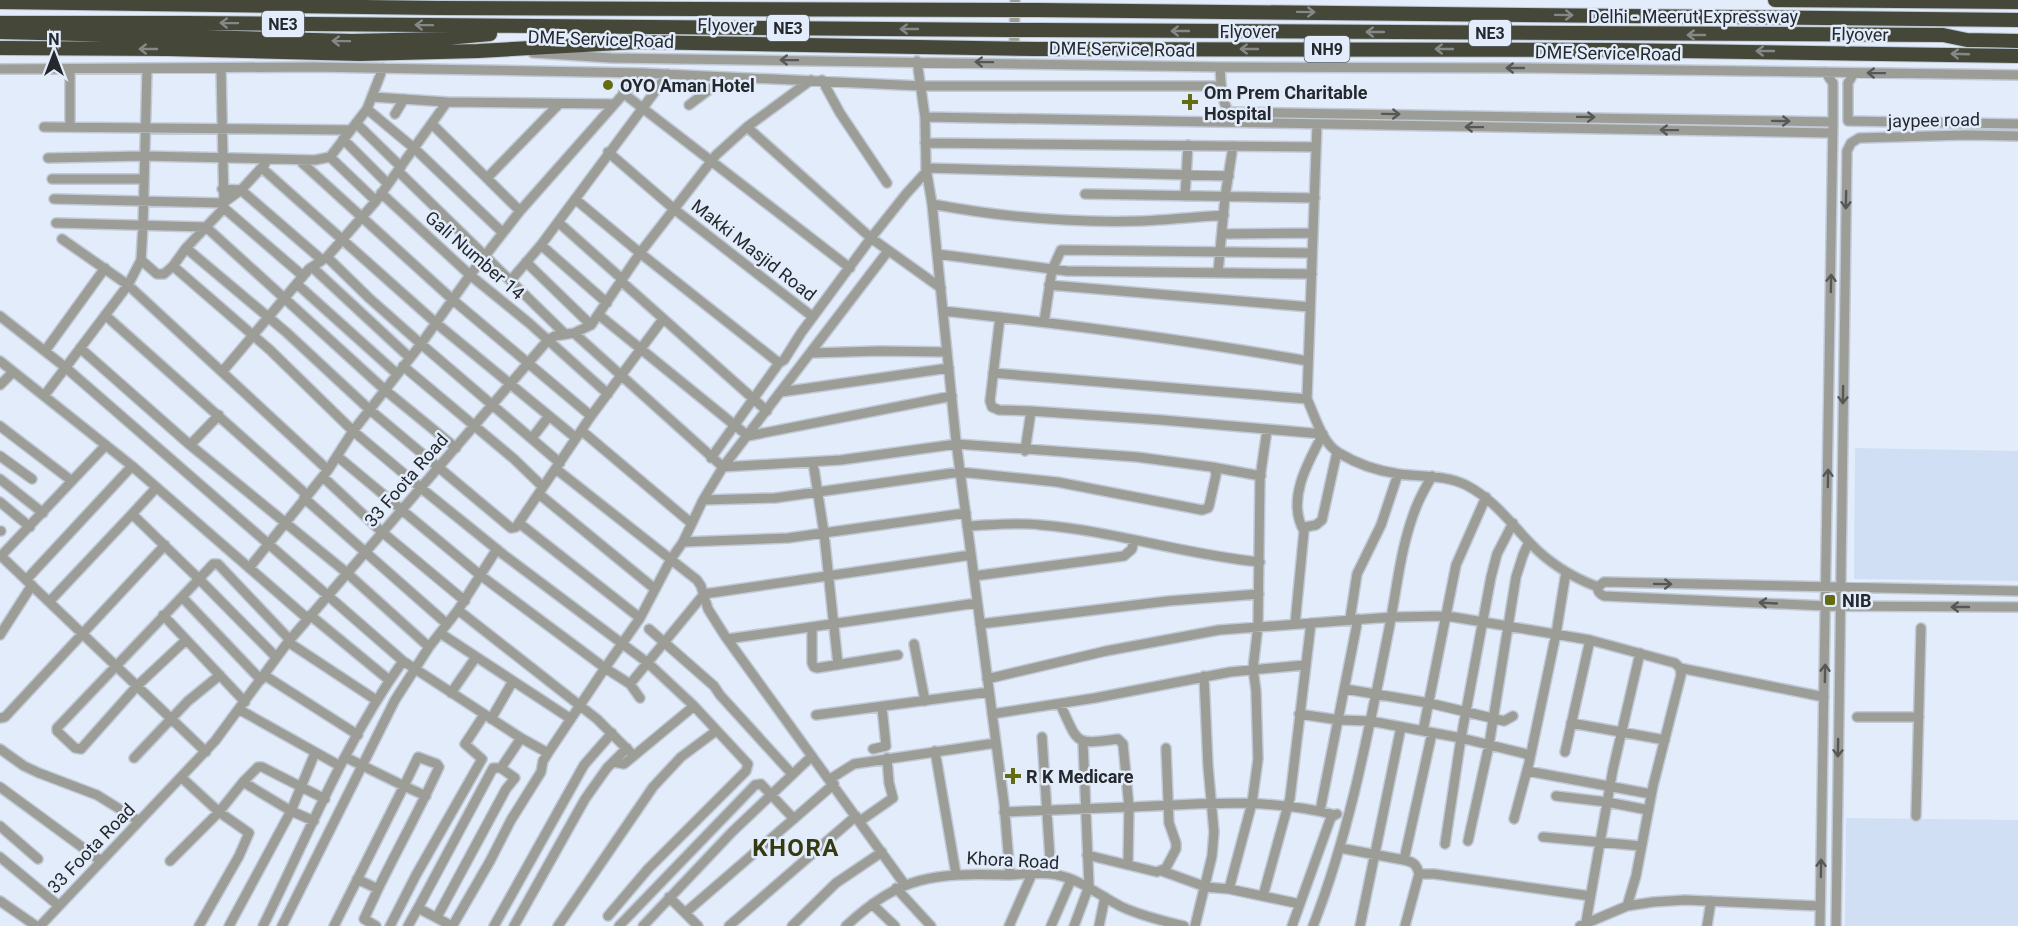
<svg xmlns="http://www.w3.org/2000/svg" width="2018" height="926" viewBox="0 0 2018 926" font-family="Roboto,sans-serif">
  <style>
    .built { fill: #d1dff5 }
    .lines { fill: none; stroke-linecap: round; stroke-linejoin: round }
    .minor-casing { stroke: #c0c9d6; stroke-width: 12 }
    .highway-casing { stroke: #c0c9d6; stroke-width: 16 }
    .minor { stroke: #9c9d96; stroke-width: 9 }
    .highway { stroke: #454739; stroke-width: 14 }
    .highway-bridge-casing { stroke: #c0c9d6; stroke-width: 16; stroke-linecap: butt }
    .highway-bridge { stroke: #454739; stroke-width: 14 }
    .oneway { stroke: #848987 }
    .oneway2 { stroke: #555758 }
    .poi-dot { fill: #656c10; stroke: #e2ecfb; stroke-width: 2 }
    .labels { text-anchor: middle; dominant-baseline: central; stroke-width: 5; stroke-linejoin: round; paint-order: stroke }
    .shield { fill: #e2ecfb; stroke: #5e646c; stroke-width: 1.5 }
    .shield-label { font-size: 16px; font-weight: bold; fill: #25292e }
    .street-label { font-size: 18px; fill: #25292e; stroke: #e2ecfb }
    .poi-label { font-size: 18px; font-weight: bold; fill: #25292e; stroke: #e2ecfb; text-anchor: start }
    .district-label { font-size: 24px; font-weight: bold; letter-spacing: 1.5px; fill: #363a11; stroke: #e2ecfb }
  </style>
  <rect width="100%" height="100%" fill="#e2ecfb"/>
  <path class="built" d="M1855 448 2018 451V581L1854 579Z
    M1846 818 2018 820V926H1845Z"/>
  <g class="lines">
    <g class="minor-casing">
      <path id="minor" d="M1014 51 1015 0
        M533 53 611 58 1220 67 1527 68 2018 75
        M917 61 925 117 926 168 932 204 956 441 1004 803 1010 875
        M1220 67C1221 83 1221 104 1232 117
        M221 68 224 208 303 276
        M0 69 314 67 642 73 921 86H1221
        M1854 73 1848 83V121L2018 124
        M822 80 840 113 887 183
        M623 93 850 268
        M373 97 447 102 614 104
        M689 105 726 77
        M367 109 415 149 503 233
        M1228 112 1833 122
        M395 114 404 99
        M925 117 1832 133
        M356 123 401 167
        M432 124 520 211
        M1317 124 1307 399C1315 416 1322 443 1339 453 1357 464 1378 471 1399 474 1421 477 1446 475 1466 485 1493 499 1509 521 1530 543 1549 563 1571 577 1598 587
        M44 127 349 130
        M70 127V69
        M747 127 871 238 941 288
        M343 139 388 184
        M925 143 1316 147
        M608 152 674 209 813 317
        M330 157 376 201
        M48 158 144 156 315 160 330 157 367 109 383 68
        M299 160 453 300 591 416
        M926 168 1229 176
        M263 169 436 323 576 438
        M398 171 565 334
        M487 178 559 104
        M52 179H143
        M222 189 241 190 265 164
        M381 193 470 275 529 323 608 394
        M1085 194 1315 198
        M1185 196 1188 145
        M54 199 223 203 241 190 322 260
        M575 199 640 253 779 363
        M932 204C1000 217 1072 223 1142 221 1169 220 1196 217 1224 215
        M224 208 186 248 173 266 270 350 353 431 421 488 504 555 648 663 694 706 748 764 746 771 648 869 608 916
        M558 222 622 279
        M56 223 206 227 385 390 456 448
        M1222 234 1313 233
        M62 239 128 285 328 470
        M541 245 607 303
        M186 248 286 332 370 410 511 528 516 527 591 416 663 319
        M937 254 1067 271 1312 274
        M327 257 369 298 421 344 470 275 520 211 642 73
        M141 260 157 274H164L173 266
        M526 262 591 325
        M312 267 409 357
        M1218 273 1225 197 1233 146
        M511 280 541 245 668 74
        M621 281 767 411
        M297 284 396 373
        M1049 285 1310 307
        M943 311C1066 324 1187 340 1308 361
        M105 315 307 495
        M599 315 748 436 952 396
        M0 316 65 367 403 661 521 738 548 753
        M1000 317 990 401 992 407 999 410 1031 411
        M1044 322 1052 270 1061 250 1312 253
        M574 333 723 467 841 460 957 444 1137 457 1212 467 1215 470 1216 475 1209 506 1208 508 1202 510 1057 482 960 472 775 498 703 500
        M80 348 190 445 347 573 429 647
        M45 351 105 268
        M811 353 880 351 947 352
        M0 361 132 466 308 619
        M403 366 514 459 543 487
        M222 372 309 269 327 257 376 201 447 102
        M993 373 1307 399
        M0 385 13 372
        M781 392 949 368
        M44 396 128 285 141 260 143 226 147 69
        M0 426 72 481
        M582 431 691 523
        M532 438 549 416
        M190 445 219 415
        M1025 451 1031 411 1162 420 1323 434C1308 462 1286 500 1304 531
        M0 456 32 479
        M337 456 480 575 605 668 630 684 704 594 971 555
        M711 458 779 363 784 360 801 333 871 238 906 194 926 172
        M813 462 824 533 838 665
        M1212 467 1261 476
        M556 469 697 580 701 586 708 609 725 636 905 885
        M323 477 382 532 465 601
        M0 479 43 513
        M156 488 132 514 199 579 213 564H218L290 640
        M539 494 655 589
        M304 498 447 624
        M0 502 30 527
        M519 523 640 618 671 559 683 542 703 500 723 467 888 251
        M967 526C992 525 1017 522 1041 525 1115 531 1186 555 1260 562
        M0 531H1
        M683 542 788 538 966 513
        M497 549 458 610 597 719 633 755
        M0 555 206 752
        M0 557 106 445
        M249 568 328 470 353 431 421 344 560 463
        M974 576 1124 556 1132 549 1134 540
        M26 580 132 466
        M2018 591 1604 582 1598 587C1597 592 1600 594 1604 596L1826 606 2018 607
        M182 597 261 680
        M49 602 132 514
        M163 615 245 702
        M310 615 389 680
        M1350 619 1357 574 1381 525 1398 474
        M980 624 1168 601 1259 594
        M1295 624 1304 531 1305 527 1316 525 1322 520 1337 452
        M812 627V663L814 667 817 668 898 655
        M649 629 714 686 720 695 792 774
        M440 633 571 719
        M0 635 32 585
        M727 639 977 603
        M186 640 137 686 81 749 75 748 57 731V728L199 579 276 657
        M288 642 376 700
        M914 644 925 701
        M264 675 358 735
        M987 679 1106 651 1219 630 1392 617 1447 616 1507 626 1590 640 1675 663 1680 668 1824 697
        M630 684 640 698
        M1345 689 1429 703 1504 721 1513 716
        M451 693 476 657
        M1060 704C1079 744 1073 745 1118 739L1123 744 1129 807 1128 865
        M240 710 340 766
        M992 714 1095 698 1230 672 1305 665
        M1299 714 1339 720 1370 721 1461 738 1526 754 1530 758 1529 763 1514 819
        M816 715 989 692
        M1857 717H1919
        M0 718 5 717 165 545
        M491 719 513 681
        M1571 723 1665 740
        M1423 731 1456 565 1486 497
        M1042 737 1051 874
        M0 749 24 766 39 773 97 795 139 821
        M873 749 886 746 882 707
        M935 751 956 874
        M1565 752 1590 640
        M134 758 188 701 220 675
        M1530 758 1556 634 1566 572
        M613 762 624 764 694 706
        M1527 771 1651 794
        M181 777 219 812 249 833 239 856 199 926
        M830 779 854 764 996 743
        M243 782 291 811 314 821
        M0 787 101 861
        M1556 796 1607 802 1648 810
        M1320 811 1358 619
        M1004 812C1046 810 1087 809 1129 807 1197 804 1267 797 1335 815
        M1916 816 1921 628
        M860 821 893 798 889 783 887 758
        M0 826 38 859
        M1543 837 1641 846
        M1468 841 1489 745 1516 577 1523 555 1529 542
        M1445 844 1461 738 1491 577 1497 554 1513 523
        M1340 848 1404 860C1414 862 1417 865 1419 874L1405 926
        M1087 855 1157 872 1166 868 1176 849V843L1169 823 1166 748
        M0 857 59 906
        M1404 860 1432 733
        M170 861 219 812 243 782 258 767H262L325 799
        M1162 871 1206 887 1229 889 1300 904
        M1419 874H1434L1590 896
        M357 879 378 889 364 919 376 926
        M896 888 931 926
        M378 889C398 848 420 809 439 767L437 764 418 757 404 786 426 796
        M1229 889 1252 803 1258 759 1256 691 1253 668 1258 626 1260 478 1267 430
        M1263 896 1290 798 1311 623
        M669 897 698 926
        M0 901 36 926
        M872 904 895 926
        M1627 906 1636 876 1653 786 1681 675 1680 668
        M418 908 493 768H501L521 738
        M685 913 834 784
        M437 917 506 789 515 778 501 768
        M1586 922 1613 769 1640 653
        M453 925 490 861 511 820 541 772 543 761 548 753 605 668 640 618
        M40 926 215 741 288 642 548 340 555 336 574 333 591 325 640 253 716 155 747 127 811 80
        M229 926 291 811 315 753
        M263 926C307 837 345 742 403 661
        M282 926 395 700 429 647 458 610
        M334 926 404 786 345 757
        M390 926 416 875 482 759 465 744 484 715
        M408 926 418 908 452 926
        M494 926 584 765 612 733
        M514 926 585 799 607 768 627 748
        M558 926 653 787 681 757 716 731
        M619 926 755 785 761 784 794 819
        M643 926 732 832 812 756
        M729 926 856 816
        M792 926 836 883 882 852
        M846 926C901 875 934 873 1006 875 1022 875 1041 871 1057 875 1082 880 1100 896 1122 907 1142 916 1163 921 1184 926
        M1009 926 1032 874
        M1051 926 1071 880
        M1074 926 1089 886 1083 742
        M1099 926 1105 897
        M1195 926 1212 856 1214 832 1208 766 1204 676
        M1292 926 1330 820 1333 815 1337 814
        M1313 926C1350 832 1368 733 1388 634 1397 590 1400 546 1417 505 1421 495 1427 485 1432 476
        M1360 926 1401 727
        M1580 926 1627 906 1653 902 1685 900 1820 906
        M1707 926 1711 901
        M1820 926 1833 122V83L1825 72
        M1836 926 1847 151 1851 143 1859 138 1966 135 2018 136"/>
    </g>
    <g class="highway-casing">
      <path id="highway" d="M1775 0 2018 2
        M0 2 437 8 1010 10
        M1037 10 2018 20
        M0 23H185L1010 30
        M1037 30 1943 35 1967 40 2018 41
        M0 32 352 41 436 39 490 34
        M0 48 168 49 360 54 478 51 637 42"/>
    </g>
    <use href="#minor" class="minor"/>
    <use href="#highway" class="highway"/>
    <g class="highway-bridge-casing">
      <path id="highway-bridge" d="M1010 10H1037
        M1010 30H1037
        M637 42 1036 49 1615 50 2018 56"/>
    </g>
    <use href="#highway-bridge" class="highway-bridge"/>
  </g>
  <defs><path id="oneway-shaft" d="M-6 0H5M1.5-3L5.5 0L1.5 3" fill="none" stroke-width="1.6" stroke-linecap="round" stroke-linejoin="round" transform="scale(1.5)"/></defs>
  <g class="oneway">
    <use href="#oneway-shaft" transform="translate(1306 12) rotate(1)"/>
    <use href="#oneway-shaft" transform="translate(1564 15) rotate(1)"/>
    <use href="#oneway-shaft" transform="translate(229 23) rotate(-179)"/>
    <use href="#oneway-shaft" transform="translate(424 25) rotate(-179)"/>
    <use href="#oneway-shaft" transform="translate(909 29) rotate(-180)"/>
    <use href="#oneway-shaft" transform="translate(1180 31) rotate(-180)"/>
    <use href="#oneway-shaft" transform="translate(1375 32) rotate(-180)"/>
    <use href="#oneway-shaft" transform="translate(1696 35) rotate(-180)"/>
    <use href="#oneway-shaft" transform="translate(341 41) rotate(-179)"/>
    <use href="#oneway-shaft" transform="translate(148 49) rotate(-180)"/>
    <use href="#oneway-shaft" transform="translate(1249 49) rotate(-180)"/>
    <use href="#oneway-shaft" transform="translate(1444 49) rotate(-180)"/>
    <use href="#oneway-shaft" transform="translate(1765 51) rotate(-180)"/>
    <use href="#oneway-shaft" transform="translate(1960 54) rotate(-178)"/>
  </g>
  <g class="oneway2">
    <use href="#oneway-shaft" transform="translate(789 60) rotate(-179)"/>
    <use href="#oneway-shaft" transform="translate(984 62) rotate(-179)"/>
    <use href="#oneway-shaft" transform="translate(1515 68) rotate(-180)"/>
    <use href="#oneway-shaft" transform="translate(1876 73) rotate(-179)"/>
    <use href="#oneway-shaft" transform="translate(1391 114) rotate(1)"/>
    <use href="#oneway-shaft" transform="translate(1586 117) rotate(1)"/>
    <use href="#oneway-shaft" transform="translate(1781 121) rotate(1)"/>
    <use href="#oneway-shaft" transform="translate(1474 127) rotate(-179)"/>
    <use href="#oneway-shaft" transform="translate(1669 130) rotate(-179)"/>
    <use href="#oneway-shaft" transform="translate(1846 200) rotate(91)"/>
    <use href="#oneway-shaft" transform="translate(1831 283) rotate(-89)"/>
    <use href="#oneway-shaft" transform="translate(1843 395) rotate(91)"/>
    <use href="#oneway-shaft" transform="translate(1828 478) rotate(-89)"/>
    <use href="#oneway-shaft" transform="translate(1663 584) rotate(1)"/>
    <use href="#oneway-shaft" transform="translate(1768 603) rotate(-177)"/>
    <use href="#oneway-shaft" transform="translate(1960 607) rotate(-180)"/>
    <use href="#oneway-shaft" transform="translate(1825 673) rotate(-89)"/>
    <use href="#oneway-shaft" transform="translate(1838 748) rotate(91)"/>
    <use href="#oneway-shaft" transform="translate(1821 868) rotate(-89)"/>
  </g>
  <g class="poi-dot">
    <circle cx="608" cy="85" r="6"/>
    <path d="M1187 93h6v6h6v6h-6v6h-6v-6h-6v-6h6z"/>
    <rect x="1824" y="594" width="12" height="12" rx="3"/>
    <path d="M1010 767h6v6h6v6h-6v6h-6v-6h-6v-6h6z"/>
  </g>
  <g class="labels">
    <g class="shield">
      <rect x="262" y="11" width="42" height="26" rx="4.5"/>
      <rect x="767" y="15" width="42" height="26" rx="4.5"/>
      <rect x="1469" y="20" width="42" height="26" rx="4.5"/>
      <rect x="1304.5" y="36" width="45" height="26" rx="4.5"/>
    </g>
    <g class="shield-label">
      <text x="283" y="24">NE3</text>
      <text x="788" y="28">NE3</text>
      <text x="1490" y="33">NE3</text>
      <text x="1327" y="49">NH9</text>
    </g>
    <g class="street-label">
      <text x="1693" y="16">Delhi - Meerut Expressway</text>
      <text transform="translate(726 25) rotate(1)">Flyover</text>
      <text x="1248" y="31">Flyover</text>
      <text transform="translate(1860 34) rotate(1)">Flyover</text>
      <text transform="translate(601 39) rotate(2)">DME Service Road</text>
      <text transform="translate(1122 49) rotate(1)">DME Service Road</text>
      <text transform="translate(1608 53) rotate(1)">DME Service Road</text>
      <text transform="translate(1934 120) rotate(-1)">jaypee road</text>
      <text transform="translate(754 250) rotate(38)">Makki Masjid Road</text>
      <text transform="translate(475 255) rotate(41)">Gali Number 14</text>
      <text transform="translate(406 480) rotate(-49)">33 Foota Road</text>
      <text transform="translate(91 848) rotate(-46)">33 Foota Road</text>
      <text transform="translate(1013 860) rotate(3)">Khora Road</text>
    </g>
    <g class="poi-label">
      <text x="620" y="85">OYO Aman Hotel</text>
      <text x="1204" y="92">Om Prem Charitable<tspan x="1204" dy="21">Hospital</tspan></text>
      <text x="1842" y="600">NIB</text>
      <text x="1026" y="776">R K Medicare</text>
    </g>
    <g class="district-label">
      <text x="796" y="848">KHORA</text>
    </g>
  </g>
  <g transform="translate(54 54)" stroke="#e2ecfb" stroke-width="4.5" paint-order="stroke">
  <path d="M0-4.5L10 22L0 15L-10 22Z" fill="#25292e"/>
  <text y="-9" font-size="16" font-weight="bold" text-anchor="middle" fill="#25292e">N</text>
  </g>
</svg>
